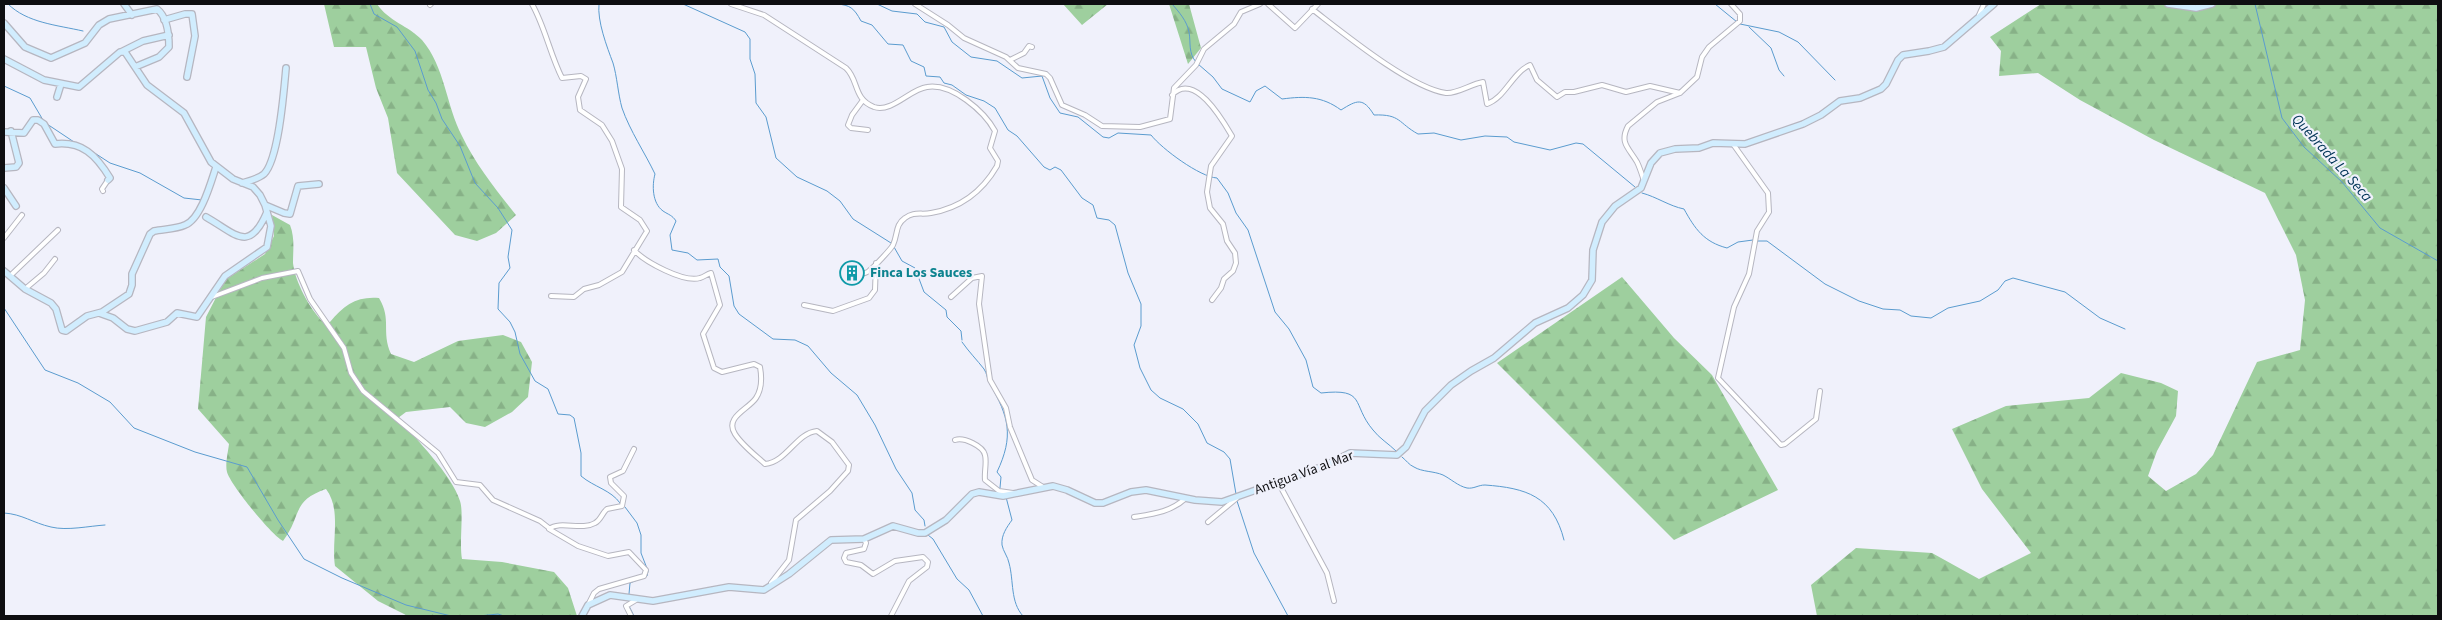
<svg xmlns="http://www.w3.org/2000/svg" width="2442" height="620" viewBox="0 0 2442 620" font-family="'Source Sans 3',sans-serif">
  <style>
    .forest { fill: url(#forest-firs) }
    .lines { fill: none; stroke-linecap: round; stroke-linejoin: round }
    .stream { stroke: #5b9ccf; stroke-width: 1 }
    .street-casing { stroke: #b6b6c0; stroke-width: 6 }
    .secondary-casing { stroke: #b6b6c0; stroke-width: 8 }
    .street { stroke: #fff; stroke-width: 4 }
    .secondary { stroke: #d1edfe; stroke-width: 5.5 }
    .labels { text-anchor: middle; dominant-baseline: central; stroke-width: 4.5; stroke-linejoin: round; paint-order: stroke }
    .culture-label { font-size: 14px; font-weight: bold; fill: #0d838f; stroke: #f0f1fb; text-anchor: start }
    .street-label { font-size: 14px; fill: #0e0e11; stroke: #f0f1fb }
    .water-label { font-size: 15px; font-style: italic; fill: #003456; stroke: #f0f1fb }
  </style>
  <defs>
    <pattern id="forest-firs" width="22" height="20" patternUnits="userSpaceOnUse" patternTransform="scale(1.25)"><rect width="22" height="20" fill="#9ecf9e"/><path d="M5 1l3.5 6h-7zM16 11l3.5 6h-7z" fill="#87b187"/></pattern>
  </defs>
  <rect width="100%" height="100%" fill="#f0f1fb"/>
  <path class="forest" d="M324 4H377C388 21 409 26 422 40 445 67 446 105 462 136 476 165 496 190 516 215L496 233 477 241 455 235 397 173 388 118 376 88 366 47H334Z
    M1063 4H1108L1082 25Z
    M1169 4H1189L1201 48 1188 64Z
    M2041 4H2438V616H1817L1811 585 1856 548 1932 553 1979 579 2031 553 1982 489 1952 429 2006 406 2089 398 2121 373 2161 383 2178 391 2176 416 2157 451 2148 476 2166 491 2196 474 2213 455 2257 362 2300 350 2305 300 2296 255 2265 193 2154 140 2080 100 2038 73 1999 76 2001 51 1990 37Z
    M272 215 290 225C295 238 293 250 293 263 295 282 310 309 323 322H330C344 305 357 296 379 298 392 320 381 331 391 354L414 362 458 341 503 335 521 342 532 362 528 397 512 412 485 427 466 423 450 407 406 412 398 418C416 439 452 475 460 501 464 513 459 542 462 559L502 562 554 572 568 588 577 616H408L378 601 335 566C331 542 342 510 326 489 291 501 302 516 283 541 272 536 230 484 227 472 225 465 228 452 229 444L198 409 206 317 225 280 265 254 274 236Z
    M1622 277 1674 338 1712 375 1778 490 1674 540 1497 363Z"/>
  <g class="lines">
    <path class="stream" d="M8 4C27 23 57 25 83 31
      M370 4 374 14 397 27 415 51 428 90 436 103 442 119 460 146 475 183 498 208 512 230 508 257 510 268 499 283 498 309 510 322 515 332 520 354 535 381 548 389 558 414 570 415 574 418 581 453V476C594 487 611 490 620 503
      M599 4C597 21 607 47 613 63 617 76 618 94 622 108 630 131 645 153 655 174 652 185 652 203 663 211 669 215 672 215 676 221L670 235 672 250 688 253 697 260 718 259 720 267 729 276 734 306 739 314 773 339 795 340 808 346 831 373 857 395 875 425 896 469 912 493 915 510 924 520 925 526
      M683 4 745 32 750 39V59L755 74 756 103 766 117 776 158 797 177 827 191 840 201 853 219 891 243
      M837 4C850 5 854 8 861 21L872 25 888 44 903 45 911 61 924 67 926 76 940 77 944 83 952 85 966 95 984 101 995 108 1008 130 1017 136 1044 167 1050 170 1055 167 1061 170 1082 198 1093 205 1097 218 1109 220 1115 225 1128 273 1141 304V326L1134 345 1140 368 1151 390 1160 398 1183 409 1198 424 1207 443 1224 452 1230 459 1236 494
      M877 4 892 11 917 14 925 22 944 27 952 42 971 57 997 61 1022 78 1042 76 1050 98 1060 113 1078 117 1103 137 1109 138 1118 133 1151 135C1162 149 1200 177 1217 178L1228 193 1236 213 1248 230 1275 312 1289 329 1306 360 1313 387 1321 393C1367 388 1351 404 1373 430 1379 438 1389 444 1396 451
      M1172 4C1179 12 1187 21 1189 32 1191 43 1188 53 1196 62
      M1715 4 1737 22
      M2255 4 2282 118 2304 147 2342 182 2380 228 2438 261
      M1740 24 1779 32 1798 42 1835 80
      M1749 27 1771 48 1779 70 1784 76
      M1198 64 1213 77 1222 89 1250 102 1256 91 1265 86 1282 99C1305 96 1322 96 1341 110 1357 100 1363 97 1374 115 1401 114 1398 123 1418 134L1434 133 1461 140 1485 136 1507 137 1514 142 1550 150 1576 143 1583 144 1635 187
      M4 86 30 98 43 120
      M47 124 74 142
      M90 150 110 163 140 173 184 198 202 200
      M1642 193C1657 197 1669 206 1684 209 1695 229 1704 242 1727 248L1738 242 1753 240
      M1756 241H1767L1825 284 1859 301 1883 309 1900 310 1911 316 1931 318 1948 308 1980 301 1998 290 2005 281 2013 278 2065 292 2100 318 2125 329
      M894 247 902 261 915 268 924 292 946 310 947 317 961 331 962 340
      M4 308 45 370 78 383 110 402 134 428 195 452 247 467 278 520 304 559 342 578 406 605 451 616
      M962 342C969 352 977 360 984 369 987 373 987 379 990 384 1009 417 1014 436 997 472L1001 477 1000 488
      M1402 457C1406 460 1409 465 1414 467 1422 472 1434 471 1443 475 1451 479 1458 486 1467 488 1474 489 1478 485 1485 485 1526 488 1553 496 1564 540
      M1006 497 1012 520C1007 527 1001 535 1002 545 1003 551 1008 557 1009 563 1014 581 1010 602 1023 616
      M1237 501 1254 553 1288 616
      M625 507 637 523 641 535V553L648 571 647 576 630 583 629 594
      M4 513C22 514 33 523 51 527 67 531 89 526 105 525
      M928 535 933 539 957 579 969 590 983 616
      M629 606 634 616
      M479 616 498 614 504 616"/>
    <g class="street-casing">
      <path id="street" d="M532 4C545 27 550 54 562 78L581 76 586 79 578 97 580 110 602 125 612 141 622 169 621 207 640 220 647 231 622 272 599 285 584 289 574 297 551 296
        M731 4 764 15 846 68C859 80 853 99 874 107 892 113 910 89 927 87 952 83 984 111 995 131L990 148 998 161 997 166C982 192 960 208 931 213 921 215 914 211 905 218 895 225 898 234 893 245 891 249 874 267 870 270 867 274 860 274 856 274
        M915 4 948 25 964 38 1006 57 1018 68 1046 74 1050 78 1062 105 1085 115 1102 126 1140 127 1170 119 1174 88 1196 65 1204 49 1234 24 1241 12 1260 4
        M1268 4 1295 28 1318 4
        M430 5 431 4
        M1312 9C1342 32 1410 88 1446 93 1457 94 1471 84 1483 82L1487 104C1505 98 1512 73 1530 65L1537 80 1557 97 1565 92H1574L1602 85 1626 92 1650 86 1680 93
        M1979 15 1984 4
        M1010 60 1024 53 1029 46 1032 47
        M1172 95C1194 71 1222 119 1232 136L1211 166 1207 192 1210 208 1223 224 1227 241 1235 253 1236 263 1233 271 1224 279 1221 288 1212 300
        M863 100 852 115 848 125 851 128 868 130
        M1733 144 1768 193 1769 212 1757 231 1749 274 1734 307 1718 378 1781 445 1785 444 1816 419 1820 391
        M1644 181C1642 175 1640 168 1637 162 1629 148 1619 143 1628 126L1657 102 1680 93 1697 77 1702 57 1709 47 1740 21V14L1731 4
        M103 191 102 189 108 180
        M4 238 22 215
        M634 250C645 262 684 283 700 278 704 277 707 274 711 273L720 305 703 334 714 368 722 372 754 364 760 367C762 378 762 389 756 398 749 409 724 417 735 434 742 445 755 455 765 464 787 462 796 433 817 431L832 442 849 465 848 471 830 491 796 520 789 560 771 583
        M10 276 58 230
        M25 289 44 273 55 259
        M212 297 262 278 298 271 310 299 344 348 351 373 363 391 438 453 456 482 480 485 493 500 540 521 549 528
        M951 297 972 278 982 276 979 304 990 380 1006 408 1010 427 1032 480 1043 487
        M804 305 833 311 869 298 875 290 876 263
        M955 440C964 437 983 446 985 455 987 463 984 472 985 480L999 491 1013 493
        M1278 482 1327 573 1334 601
        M1134 517C1153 514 1171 512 1186 498
        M1208 522 1237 498
        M864 539 866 543 864 549 846 553 844 558 846 562 861 565 873 574 895 561 923 557 928 562 927 567 909 581 891 616
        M588 605 594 593 599 589 644 576 646 570 629 552 608 556 578 546 549 529C561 520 581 531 595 523 601 520 602 513 607 509L622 506 624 496 611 483 610 477 623 471 634 449
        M631 616 626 606 636 600"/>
    </g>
    <g class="secondary-casing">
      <path id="secondary" d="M124 4 132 15
        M2168 4 2196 8 2212 4
        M164 20 185 14H192L195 36 187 77
        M4 23 25 47 51 58 85 43 99 25 109 19 157 9C167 17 169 35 169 47L159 57 135 67
        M121 52 143 41 169 35
        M4 59 44 80 79 87 120 52H125L147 85 184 113 211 162 233 179 253 187 260 195 265 205 284 213 290 214 298 186 319 184
        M57 97 61 84
        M4 132 24 133 33 120H38L44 124 55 144C82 141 96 155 110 178L108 180
        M4 168 16 167 19 163 11 131
        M242 183C249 181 258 179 264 174 279 159 284 90 286 68
        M4 188 16 206
        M206 217C236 234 249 254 267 212
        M4 271 25 289 51 303 56 309 62 330 66 331 87 316 102 312 129 294 132 285V274L150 234 154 231C164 229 176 229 185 225 201 219 211 182 216 167
        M99 313 113 318 127 329 135 331 167 322 177 313 197 317 225 276 267 247 271 226 265 205
        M582 616 588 605 610 595 653 601 729 587 764 590 789 574 831 540 864 539 893 526 918 533H925L946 520 972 494 979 492 1003 496 1053 486 1067 490 1095 503H1103L1131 492 1146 490 1195 500 1222 502 1324 466 1350 453 1397 455 1406 447 1425 411 1451 385 1471 371 1494 358 1535 323 1568 308 1583 295 1592 280 1593 250 1602 222 1615 206 1641 188 1651 163 1660 153 1675 149 1699 148 1713 143 1745 144 1803 124 1821 115 1840 101 1860 98 1881 89 1886 84 1898 60 1903 55 1929 51 1944 47 1994 4"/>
    </g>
    <use href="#street" class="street"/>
    <use href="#secondary" class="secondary"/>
  </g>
  <defs>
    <g id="building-ring" transform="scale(1.25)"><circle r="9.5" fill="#f0f1fb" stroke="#0f9aa8" stroke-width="1.5"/><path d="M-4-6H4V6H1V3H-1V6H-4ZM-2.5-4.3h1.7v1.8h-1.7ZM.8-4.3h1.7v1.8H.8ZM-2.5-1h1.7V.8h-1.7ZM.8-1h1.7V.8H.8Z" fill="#0f9aa8"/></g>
  </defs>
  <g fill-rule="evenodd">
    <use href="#building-ring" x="852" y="273"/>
  </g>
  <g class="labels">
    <g class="culture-label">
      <text x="870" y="273">Finca Los Sauces</text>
    </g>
    <g class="street-label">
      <text transform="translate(1304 473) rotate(-20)">Antigua Vía al Mar</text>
    </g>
    <g class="water-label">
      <text transform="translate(2332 158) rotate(48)">Quebrada La Seca</text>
    </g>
  </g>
  <rect width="2442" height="620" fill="none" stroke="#0e0e11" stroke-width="10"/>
</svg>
